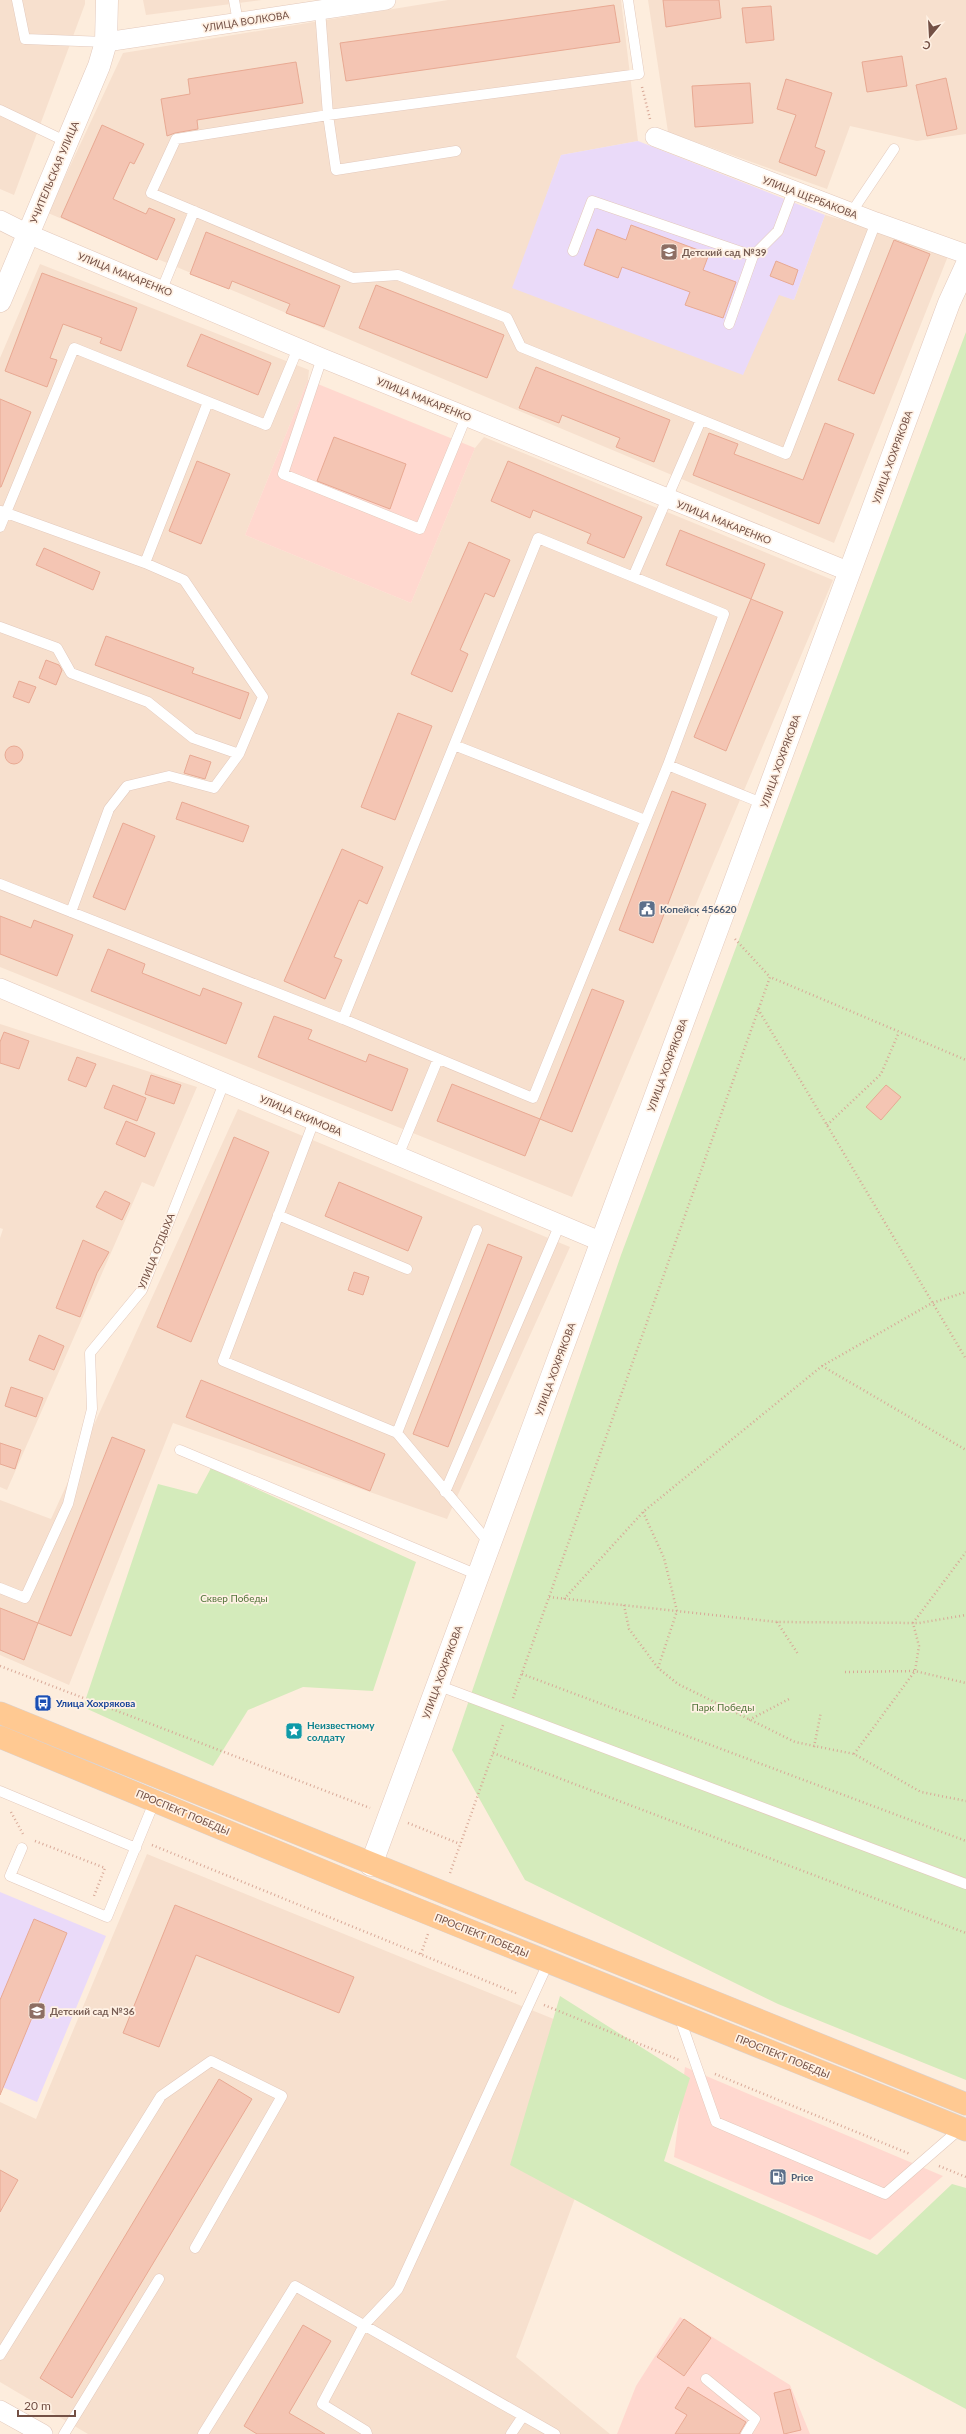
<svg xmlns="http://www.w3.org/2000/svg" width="966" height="2434" viewBox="0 0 966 2434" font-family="Lato,sans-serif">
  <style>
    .residential { fill: #f7e0ce }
    .commercial { fill: #ffd8cf }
    .education { fill: #eadaf9 }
    .green { fill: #d4ebbb }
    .building { fill: #f4c5b3; stroke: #e8a993 }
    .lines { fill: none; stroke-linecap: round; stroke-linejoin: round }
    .service-casing { stroke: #e3c9bc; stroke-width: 11 }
    .minor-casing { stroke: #e3c9bc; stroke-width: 20 }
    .tertiary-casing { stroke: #e3c9bc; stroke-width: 23 }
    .primary-casing { stroke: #dbd2cf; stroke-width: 23 }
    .path { stroke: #d8a897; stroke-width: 2.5; stroke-dasharray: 1 3; stroke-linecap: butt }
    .service { stroke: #fff; stroke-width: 10 }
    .minor { stroke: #fff; stroke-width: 19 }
    .tertiary { stroke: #fff; stroke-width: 22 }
    .primary { stroke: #ffc992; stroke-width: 22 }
    .labels { text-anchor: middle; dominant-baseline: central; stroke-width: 3.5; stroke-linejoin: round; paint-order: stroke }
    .street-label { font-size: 10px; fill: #735045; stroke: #fff1e4 }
    .education-label { font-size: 10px; font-weight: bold; fill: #785e54; stroke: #fff1e4; text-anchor: start }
    .service-label { font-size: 10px; font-weight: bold; fill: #4e5e75; stroke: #fff1e4; text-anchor: start }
    .park-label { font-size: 10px; fill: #52743a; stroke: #fff1e4 }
    .transit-label { font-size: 10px; font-weight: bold; fill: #164399; stroke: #fff1e4; text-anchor: start }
    .culture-label { font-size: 10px; font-weight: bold; fill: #0d838f; stroke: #fff1e4; text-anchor: start }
  </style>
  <rect width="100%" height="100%" fill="#fdeddd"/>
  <path class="residential" d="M0 0H85V4L14 195 0 189Z
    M143 0H262L146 15Z
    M448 0H621L638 141 561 155 513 288 779 294 794 300 825 215 950 251 834 543 48 213 123 53Z
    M648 0H966V134L917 141 850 126 827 189 668 132Z
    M40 264 309 370 308 380 245 535 411 603 475 448 484 437 833 580 572 1197 0 967V358Z
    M0 1024 197 1087 154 1187 142 1182 7 1490 0 1487V1238L3 1229 0 1228Z
    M238 1109 570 1247 447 1519 173 1423 69 1685 0 1655V1500L51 1519Z
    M147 1854 630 2050 516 2357 610 2434H88L0 2382V2102L36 2119Z"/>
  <path class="commercial" d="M308 380 475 448 411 603 245 535Z
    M685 2067 943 2176 870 2240 674 2157Z
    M680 2317 790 2385 810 2434H617L636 2386Z"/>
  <path class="education" d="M638 141 825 215 794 300 779 295 743 375 512 288 561 155Z
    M0 1892 106 1936 37 2102 0 2086Z"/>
  <path class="green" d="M966 332V2080L778 2004 525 1880 452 1750 621 1255Z
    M211 1468 416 1562 373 1691 303 1687 248 1710 213 1766 83 1707 158 1484 197 1494Z
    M560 1996 690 2078 664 2161 877 2255 952 2184 966 2188V2409L510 2165Z"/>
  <path class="building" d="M663 0H719L721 18 666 27Z
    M614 5 620 42 346 81 340 43Z
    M771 6 774 40 746 43 742 8Z
    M902 56 907 86 867 92 862 62Z
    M296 62 303 103 197 120 198 129 175 133 167 136 161 99 190 94 188 79Z
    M946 78 957 129 927 136 916 85Z
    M786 79 832 93 815 147 825 151 816 176 779 162 796 115 777 109Z
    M750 83 753 123 695 127 692 86Z
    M102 125 144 144 134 164 130 162 113 199 146 214 149 208 175 219 157 260 61 217Z
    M631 225 709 254 703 270 736 282 723 318 685 305 690 292 622 267 618 278 584 265 597 229 626 240Z
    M206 232 340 286 324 327 286 313 290 304 232 281 229 289 190 274Z
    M894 240 930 254 874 394 838 380Z
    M776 261 798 270 793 285 770 276Z
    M42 273 137 308 121 351 100 343 102 338 63 324 50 358 57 360 47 387 5 371Z
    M376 285 504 335 487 378 359 328Z
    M201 334 271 363 258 395 187 366Z
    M536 367 670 420 654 462 616 447 620 438 562 415 559 423 519 408Z
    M0 399 31 412 1 487H0Z
    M825 423 854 434 819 524 693 475 709 433 738 444 734 454 803 480Z
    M334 437 406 464 390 509 317 481Z
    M197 461 230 474 201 544 169 531Z
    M508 461 642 517 624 558 587 543 591 534 533 510 530 518 491 501Z
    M680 530 765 564 751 599 666 565Z
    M469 542 510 560 494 597 485 593 460 650 468 654 452 692 411 674Z
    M44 548 100 572 93 590 36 565Z
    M751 599 783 612 726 751 694 737Z
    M106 636 194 668 192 673 249 693 240 719 95 665Z
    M46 660 59 665 62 670 56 685 39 678Z
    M19 681 36 687 29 703 13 697Z
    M398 713 432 726 395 820 361 807Z
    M5 755a9 9 0 1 1 18 0a9 9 0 1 1-18 0Z
    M190 755 211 762 205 779 184 773Z
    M672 791 706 804 653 943 619 930Z
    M182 802 249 826 243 842 176 819Z
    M123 823 155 836 125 910 93 897Z
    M342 849 383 867 367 904 359 900 334 957 342 960 325 999 284 981Z
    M0 916 31 928 34 920 73 935 57 976 0 954Z
    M108 949 145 964 142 973 200 996 203 988 242 1003 226 1044 91 991Z
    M592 989 624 1001 572 1132 540 1119Z
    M274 1016 312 1030 308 1039 366 1062 369 1054 408 1069 392 1111 258 1057Z
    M4 1032 29 1041 19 1069 0 1063V1042Z
    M77 1057 96 1064 86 1087 68 1080Z
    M151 1075 181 1085 174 1104 145 1094Z
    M452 1084 540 1119 525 1156 437 1121Z
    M113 1085 146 1098 137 1121 104 1108Z
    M886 1085 901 1097 881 1120 866 1107Z
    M126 1121 155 1133 145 1157 116 1144Z
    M234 1137 269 1152 191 1342 157 1327Z
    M339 1182 422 1217 408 1251 325 1216Z
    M105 1191 130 1203 122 1220 96 1207Z
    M83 1240 109 1252 97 1273 80 1317 56 1308Z
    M488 1244 522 1257 448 1447 413 1434Z
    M354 1272 369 1277 363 1295 348 1290Z
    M39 1335 64 1346 54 1370 29 1360Z
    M201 1380 385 1454 370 1491 186 1417Z
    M11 1387 43 1398 36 1417 5 1406Z
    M112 1437 145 1450 71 1636 38 1623Z
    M0 1443 21 1450 15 1469 0 1464Z
    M0 1608 38 1623 24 1660 0 1650Z
    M175 1905 354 1977 339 2013 196 1955 159 2047 123 2033Z
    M34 1919 67 1933 0 2095V2000Z
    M219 2079 252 2099 72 2398 40 2378Z
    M0 2170 18 2180 0 2212Z
    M684 2319 711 2338 684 2376 657 2357Z
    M303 2325 331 2341 289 2413 325 2434H257L244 2426Z
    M688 2387 746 2422 739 2434H675L687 2415 675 2408Z
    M790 2389 801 2430 784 2434 774 2393Z"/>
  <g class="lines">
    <g class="service-casing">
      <path id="service" d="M17 0 25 39 106 42
        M234 0 238 22
        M628 0 639 74 328 115 176 139 151 193 353 278 398 275 507 318 521 347 786 454 876 222
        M320 10 328 115 336 170 456 151
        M0 110 67 142
        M851 213 894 149
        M573 251 592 201 753 256
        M162 289 194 211
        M729 324 753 256 778 231 793 191
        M322 358 283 474 420 529 466 417
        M1 511 145 563 208 402
        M0 527 74 348 266 425 298 348
        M633 577 701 420
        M0 627 57 648 71 673 148 702 193 738 239 754
        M454 745 645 820
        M668 765 724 614 538 538 343 1019 533 1098 668 765 764 804
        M0 884 343 1019
        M71 912 109 809 127 786 169 776 214 788 239 754 263 697 184 580 145 563
        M314 1121 223 1361 397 1433 477 1230
        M398 1156 438 1059
        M278 1215 407 1269
        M397 1433 490 1544
        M180 1450 478 1575
        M445 1492 560 1224
        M0 1588 25 1598 68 1504 92 1409 90 1353 142 1290 224 1083
        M437 1685 966 1884
        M0 1791 136 1848
        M22 1848 10 1876 107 1917 155 1800
        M679 2016 716 2122 885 2194 961 2128
        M0 2355 161 2096 211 2061 282 2096 195 2248
        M706 2379 755 2419 746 2434
        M64 2434 159 2279
        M203 2434 295 2286 555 2434
        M367 2434 366 2431 322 2404 364 2325 398 2289 549 1961
        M511 2434 523 2416"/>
    </g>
    <g class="minor-casing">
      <path id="minor" d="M106 42 386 0
        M655 137 876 222 966 254
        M0 220 28 234 322 358 850 572
        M0 988 602 1242
        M0 2410 43 2434"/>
    </g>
    <g class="tertiary-casing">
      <path id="tertiary" d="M0 301 99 66 106 42 107 0
        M371 1865 949 303 966 266"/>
    </g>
    <g class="primary-casing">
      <path id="primary" d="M0 1713 966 2104
        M0 1737 362 1887 966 2130"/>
    </g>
    <path class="path" d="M642 87 650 119
      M682 910 701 916
      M735 939 770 977
      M758 1009 966 1359
      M827 1125 881 1074 899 1032
      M822 1366 966 1450
      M643 1512 664 1558 677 1611 658 1668
      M549 1597 777 1622 919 1623 966 1615
      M564 1599 643 1512 822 1366 932 1303 966 1292
      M624 1605 629 1629 658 1668 678 1684 795 1742 854 1754 921 1792 966 1801
      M777 1622 798 1654
      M0 1666 370 1808
      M845 1672 915 1671 966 1683
      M522 1674 966 1841
      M513 1698 770 977 966 1060
      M749 1720 789 1699
      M814 1747 821 1712
      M493 1753 966 1933
      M854 1754 915 1671 919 1646 913 1623 966 1552
      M11 1812 23 1834
      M408 1823 460 1844
      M35 1841 105 1868 94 1896
      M152 1845 518 1994
      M450 1873 503 1725
      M421 1954 428 1934
      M544 2005 679 2060
      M715 2074 910 2154
      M939 2166 966 2177"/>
    <use href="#service" class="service"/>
    <use href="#minor" class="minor"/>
    <use href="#tertiary" class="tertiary"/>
    <use href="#primary" class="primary"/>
  </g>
  <defs>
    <g id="school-square" transform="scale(0.9)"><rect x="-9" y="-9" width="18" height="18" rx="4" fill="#8d6e63" stroke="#fff1e4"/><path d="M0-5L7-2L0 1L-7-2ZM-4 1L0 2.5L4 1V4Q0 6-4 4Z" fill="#fff"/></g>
    <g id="civic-square" transform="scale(0.9)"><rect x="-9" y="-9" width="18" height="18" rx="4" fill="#5c6f8a" stroke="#fff1e4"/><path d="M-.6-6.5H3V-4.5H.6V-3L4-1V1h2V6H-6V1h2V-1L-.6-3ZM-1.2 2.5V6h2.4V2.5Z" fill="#fff"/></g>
    <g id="bus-square" transform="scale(0.9)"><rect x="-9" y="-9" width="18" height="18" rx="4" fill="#1a4fb4" stroke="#fff1e4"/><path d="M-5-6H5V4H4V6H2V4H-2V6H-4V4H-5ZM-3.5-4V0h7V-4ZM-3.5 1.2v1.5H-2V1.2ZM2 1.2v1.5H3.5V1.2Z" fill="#fff"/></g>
    <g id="sight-square" transform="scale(0.9)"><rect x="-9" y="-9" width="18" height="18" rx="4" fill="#0f9aa8" stroke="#fff1e4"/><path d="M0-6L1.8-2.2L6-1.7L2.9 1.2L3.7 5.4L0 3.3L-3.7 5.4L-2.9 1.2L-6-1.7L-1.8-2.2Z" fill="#fff"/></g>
    <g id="fuel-square" transform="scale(0.9)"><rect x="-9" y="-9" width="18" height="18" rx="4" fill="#5c6f8a" stroke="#fff1e4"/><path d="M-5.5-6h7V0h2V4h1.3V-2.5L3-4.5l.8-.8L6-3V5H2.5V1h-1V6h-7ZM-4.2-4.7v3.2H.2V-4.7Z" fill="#fff"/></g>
  </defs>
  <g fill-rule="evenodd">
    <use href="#school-square" x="669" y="252"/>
    <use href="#civic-square" x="647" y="909"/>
    <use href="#bus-square" x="43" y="1703"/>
    <use href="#sight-square" x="294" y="1731"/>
    <use href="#school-square" x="37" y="2011"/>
    <use href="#fuel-square" x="778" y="2177"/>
  </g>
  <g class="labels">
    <g class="street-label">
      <text transform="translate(246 21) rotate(-9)">УЛИЦА ВОЛКОВА</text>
      <text transform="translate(54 172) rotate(-67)">УЧИТЕЛЬСКАЯ УЛИЦА</text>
      <text transform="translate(810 197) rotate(21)">УЛИЦА ЩЕРБАКОВА</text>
      <text transform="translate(125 274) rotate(22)">УЛИЦА МАКАРЕНКО</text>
      <text transform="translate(424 399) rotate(22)">УЛИЦА МАКАРЕНКО</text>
      <text transform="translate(892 457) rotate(-70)">УЛИЦА ХОХРЯКОВА</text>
      <text transform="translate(724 522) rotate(22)">УЛИЦА МАКАРЕНКО</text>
      <text transform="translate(780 761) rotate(-70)">УЛИЦА ХОХРЯКОВА</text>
      <text transform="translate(667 1065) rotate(-70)">УЛИЦА ХОХРЯКОВА</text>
      <text transform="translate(301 1115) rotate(23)">УЛИЦА ЕКИМОВА</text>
      <text transform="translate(156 1251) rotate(-68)">УЛИЦА ОТДЫХА</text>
      <text transform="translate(555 1369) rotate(-70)">УЛИЦА ХОХРЯКОВА</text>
      <text transform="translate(442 1672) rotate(-70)">УЛИЦА ХОХРЯКОВА</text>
      <text transform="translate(183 1812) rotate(23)">ПРОСПЕКТ ПОБЕДЫ</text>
      <text transform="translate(482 1935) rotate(22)">ПРОСПЕКТ ПОБЕДЫ</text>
      <text transform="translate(783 2056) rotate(22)">ПРОСПЕКТ ПОБЕДЫ</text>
    </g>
    <g class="education-label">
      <text x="682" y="252">Детский сад №39</text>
      <text x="50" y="2011">Детский сад №36</text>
    </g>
    <g class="service-label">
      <text x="660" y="909">Копейск 456620</text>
      <text x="791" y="2177">Price</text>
    </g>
    <g class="park-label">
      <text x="234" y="1598">Сквер Победы</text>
      <text x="723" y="1707">Парк Победы</text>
    </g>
    <g class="transit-label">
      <text x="56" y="1703">Улица Хохрякова</text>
    </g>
    <g class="culture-label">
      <text x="307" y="1725">Неизвестному<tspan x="307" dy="12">солдату</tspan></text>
    </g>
  </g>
  <g transform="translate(930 36) rotate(198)" stroke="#fff1e4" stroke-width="3" paint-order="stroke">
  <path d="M0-3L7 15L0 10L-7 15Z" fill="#735045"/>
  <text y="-6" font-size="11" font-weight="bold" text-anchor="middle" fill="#735045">С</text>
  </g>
  <path d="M18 2410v6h57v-6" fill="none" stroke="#735045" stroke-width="2"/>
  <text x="24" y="2410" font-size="12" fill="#735045" stroke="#fff1e4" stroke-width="3" paint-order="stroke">20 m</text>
</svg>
